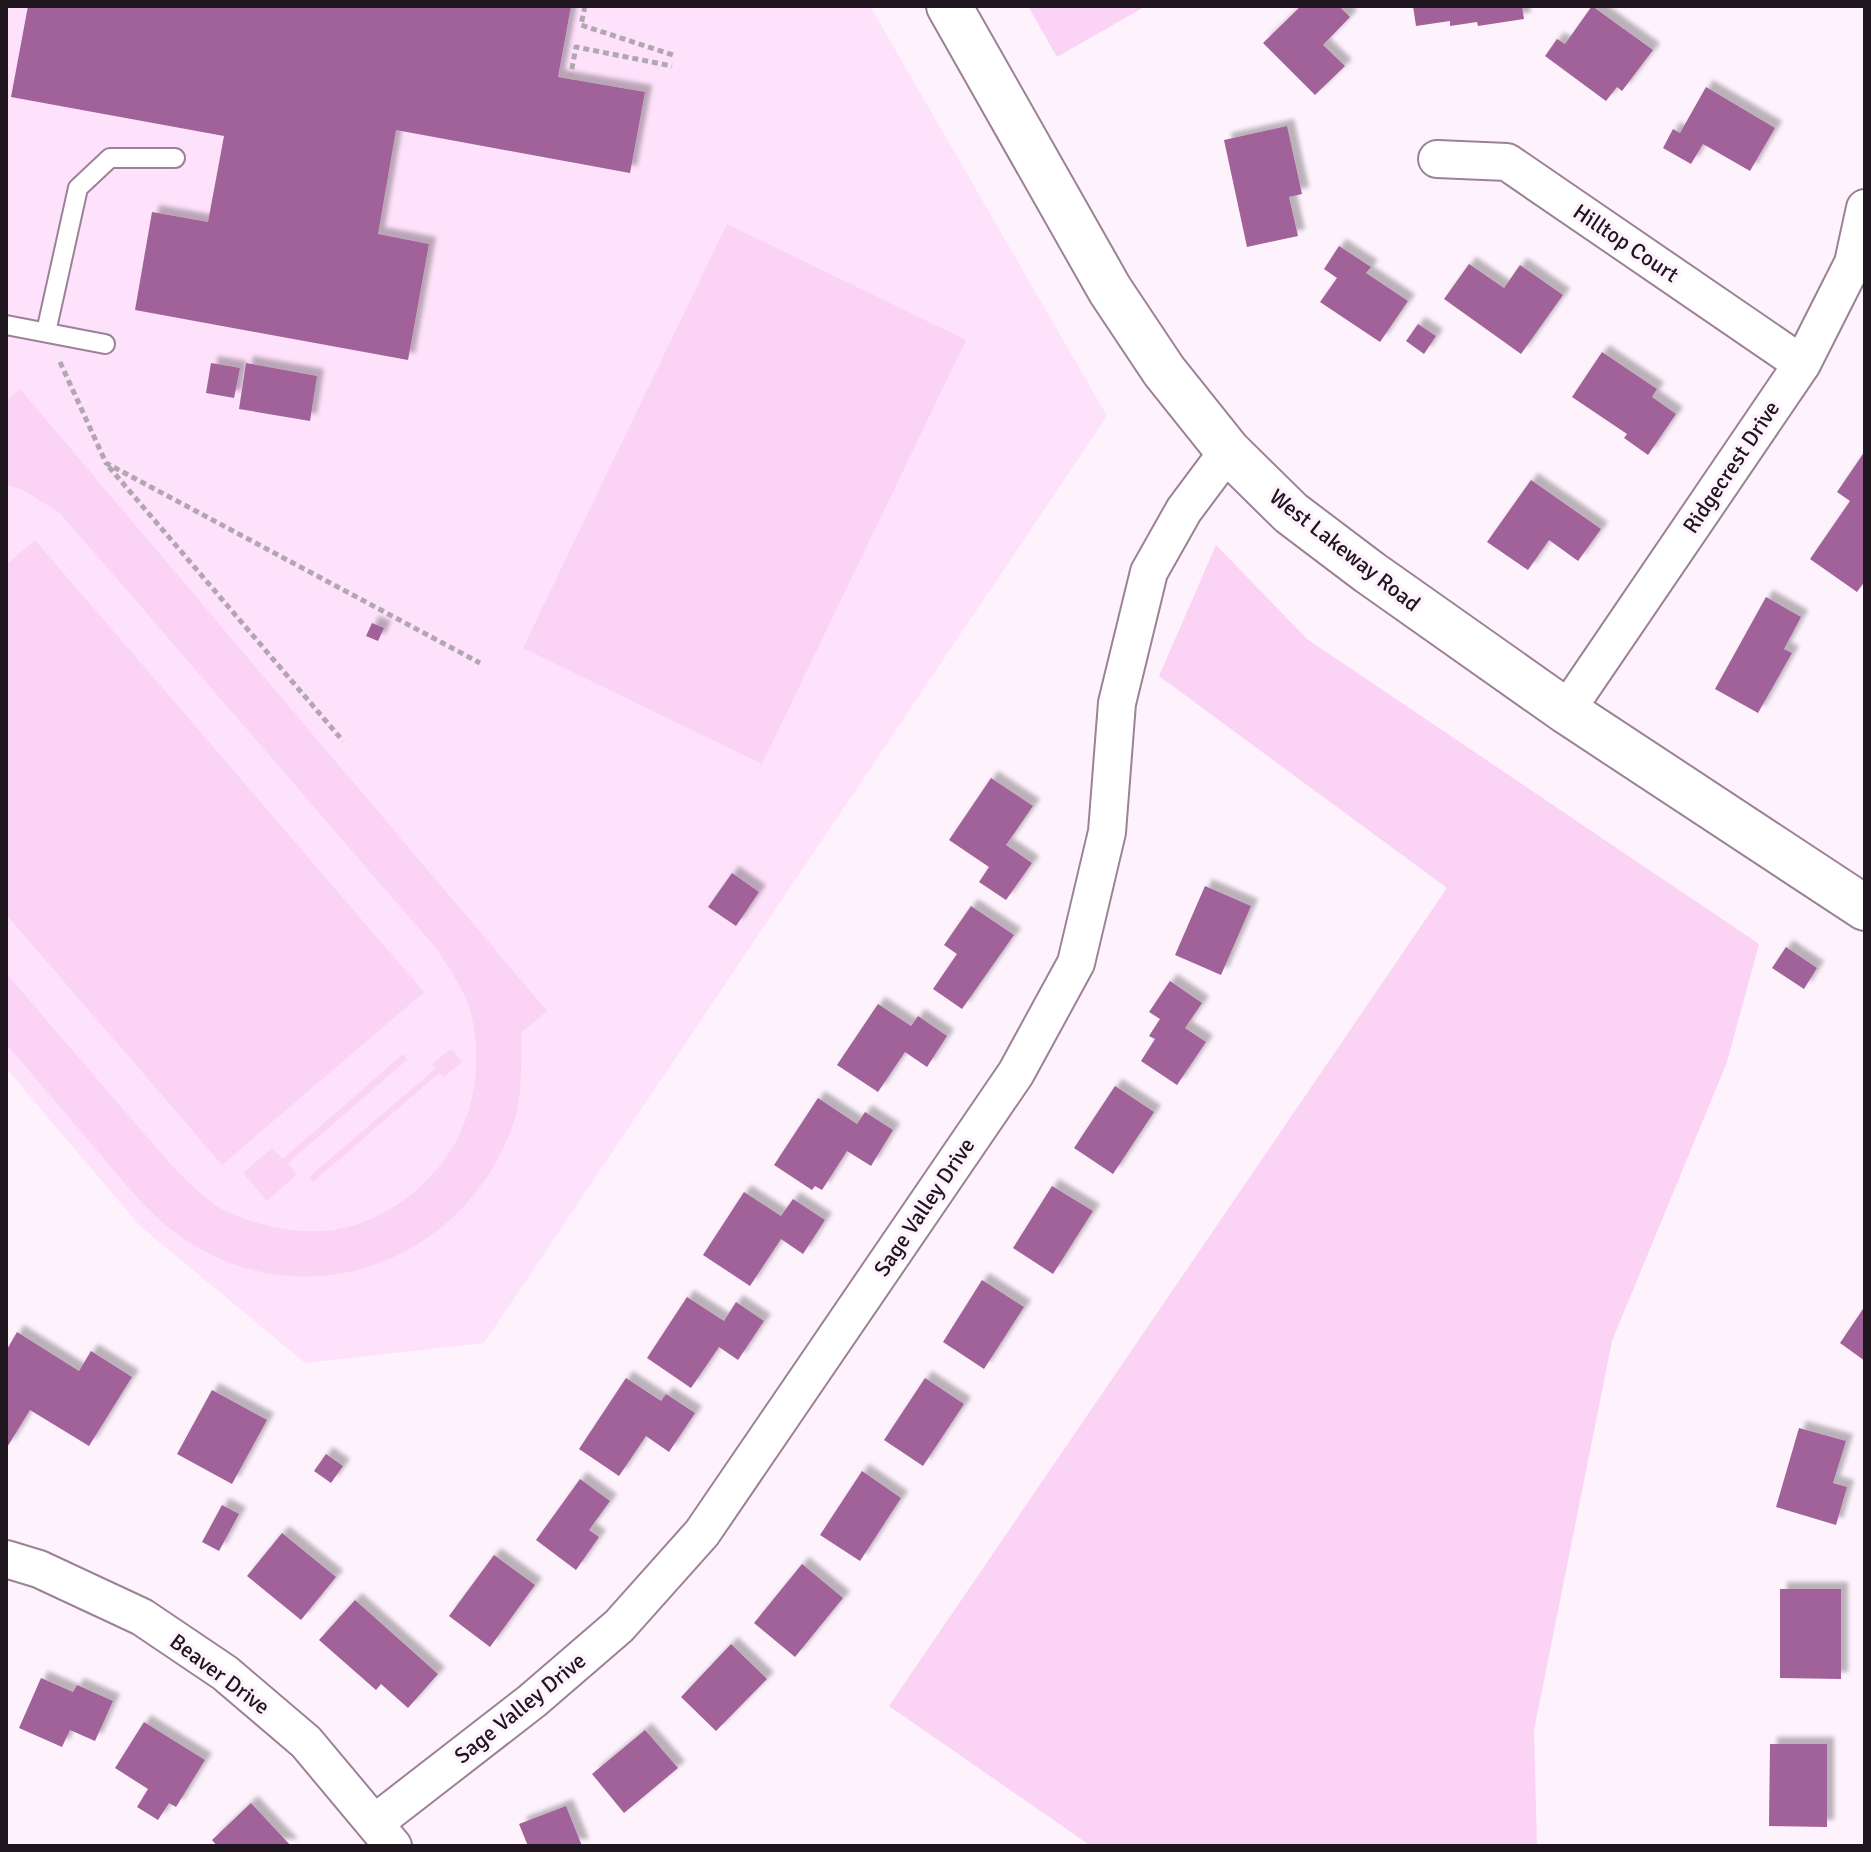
<svg xmlns="http://www.w3.org/2000/svg" width="1871" height="1852" viewBox="0 0 1871 1852" font-family="Signika,sans-serif">
  <style>
    .built { fill: #fee1fa }
    .green { fill: #fad3f5 }
    .building { fill: #a06299; filter: url(#shadow) }
    .lines { fill: none; stroke-linecap: round; stroke-linejoin: round }
    .service-casing { stroke: #9c8198; stroke-width: 22 }
    .minor-casing { stroke: #9c8198; stroke-width: 40 }
    .tertiary-casing { stroke: #9c8198; stroke-width: 48 }
    .path { stroke: #b2a7b1; stroke-width: 5; stroke-dasharray: 6 4; stroke-linecap: butt }
    .service { stroke: #fff; stroke-width: 18 }
    .minor { stroke: #fff; stroke-width: 36 }
    .tertiary { stroke: #fff; stroke-width: 44 }
    .labels { text-anchor: middle; dominant-baseline: central; stroke-width: 7; stroke-linejoin: round; paint-order: stroke }
    .street-label { font-size: 22px; fill: #1f151e; stroke: #fef2fc }
  </style>
  <defs>
    <filter id="shadow"><feDropShadow dx="7" dy="-7" stdDeviation="2" flood-color="#0004"/></filter>
  </defs>
  <rect width="100%" height="100%" fill="#fef2fc"/>
  <path class="built" d="M6 6H870L1107 416 484 1343 305 1363 140 1226 6 1068Z"/>
  <path class="green" d="M1028 6H1146L1057 57Z
    M727 224 966 340 762 764 523 648Z
    M20 389 547 1011 521 1033C521 1065 523 1100 511 1130 462 1260 312 1318 192 1244 155 1222 129 1188 101 1155 69 1118 38 1081 6 1044V973L172 1166C191 1185 209 1205 234 1215 261 1226 295 1233 324 1231 381 1227 438 1183 461 1131 477 1096 480 1053 472 1017 466 991 449 968 435 947L60 513 23 490 6 484V402Z
    M35 540 424 992 222 1165 6 914V565Z
    M1216 545 1307 639 1759 944 1727 1062 1612 1341 1534 1730 1537 1846H1091L889 1706 1447 888 1159 676Z
    M451 1049 462 1062 444 1077 439 1073 313 1182 309 1177 435 1069 432 1064Z
    M403 1054 407 1060 288 1163 297 1174 267 1201 243 1173 272 1148 283 1159Z"/>
  <path class="building" d="M28 6H571L558 77 645 92 630 173 396 130 378 234 429 244 408 360 135 310 152 212 208 222 224 136 11 97Z
    M1301 6H1339L1350 17 1323 45 1345 66 1315 95 1263 43Z
    M1413 6H1522L1524 19 1478 26 1477 22 1450 26V21L1416 26Z
    M1592 6 1653 50 1622 91 1617 87 1606 101 1545 56 1557 39 1565 44Z
    M1706 87 1775 128 1750 171 1703 144 1691 164 1663 148 1673 129 1680 133Z
    M1287 126 1302 194 1289 197 1298 236 1247 247 1224 140Z
    M1339 246 1371 267 1366 273 1408 301 1380 342 1320 302 1337 278 1324 269Z
    M1469 264 1504 288 1520 265 1563 295 1521 354 1444 299Z
    M1418 324 1436 336 1424 354 1406 341Z
    M1602 352 1657 389 1652 397 1676 414 1648 455 1624 438 1627 434 1572 397Z
    M211 363 240 368 234 398 206 393Z
    M246 363 317 376 310 421 239 409Z
    M1865 451V581L1857 592 1810 559 1850 501 1837 492Z
    M1531 480 1601 529 1578 561 1549 540 1528 570 1487 542Z
    M1766 597 1801 617 1784 649 1792 653 1758 713 1715 689Z
    M372 623 384 628 378 641 366 636Z
    M991 778 1033 806 1006 845 1032 863 1006 900 979 882 989 867 949 840Z
    M732 873 759 892 736 926 708 907Z
    M1205 886 1251 906 1221 975 1175 955Z
    M971 906 1014 935 962 1009 933 989 957 954 944 945Z
    M1786 947 1817 968 1804 989 1772 968Z
    M1170 981 1202 1003 1185 1028 1206 1042 1177 1085 1141 1061 1155 1039 1149 1036 1160 1019 1149 1012Z
    M878 1004 911 1026 918 1016 947 1036 927 1067 905 1052 878 1092 837 1065Z
    M1115 1086 1154 1112 1113 1174 1074 1148Z
    M818 1098 857 1124 865 1112 893 1130 871 1166 847 1151 822 1190 815 1186 812 1190 774 1165Z
    M1052 1186 1093 1211 1053 1274 1013 1248Z
    M744 1192 781 1216 793 1199 825 1220 803 1254 781 1239 750 1286 703 1255Z
    M982 1280 1024 1307 984 1369 943 1342Z
    M687 1297 724 1321 736 1302 764 1321 738 1360 719 1347 691 1388 647 1358Z
    M1865 1306V1361L1840 1343Z
    M17 1332 79 1371 91 1351 132 1377 89 1446 30 1410 6 1449V1351Z
    M626 1378 661 1401 666 1394 695 1413 669 1452 646 1436 619 1476 579 1449Z
    M925 1378 964 1404 923 1466 884 1440Z
    M212 1390 267 1420 232 1484 177 1454Z
    M1799 1428 1846 1441 1833 1483 1847 1487 1836 1525 1776 1507Z
    M326 1454 343 1466 331 1483 314 1471Z
    M862 1471 901 1498 860 1561 820 1535Z
    M580 1479 610 1501 589 1530 599 1537 576 1570 536 1540Z
    M222 1505 239 1514 219 1551 202 1542Z
    M282 1533 336 1577 301 1620 247 1576Z
    M494 1555 535 1585 490 1647 449 1616Z
    M802 1564 843 1598 795 1657 754 1623Z
    M1780 1589H1841V1679L1780 1678Z
    M355 1600 438 1674 408 1708 381 1684 376 1690 319 1640Z
    M731 1644 767 1679 716 1731 681 1697Z
    M41 1678 73 1692 77 1685 113 1701 95 1741 70 1730 62 1747 19 1728Z
    M144 1722 205 1760 176 1807 169 1803 158 1820 137 1807 148 1789 115 1768Z
    M645 1730 678 1768 624 1813 592 1774Z
    M1770 1744H1827V1827L1769 1826Z
    M251 1803 291 1846H217L212 1840Z
    M566 1806 582 1846H528L519 1824Z"/>
  <g class="lines">
    <g class="service-casing">
      <path id="service" d="M6 325 105 344
        M46 332 78 188 110 158H175"/>
    </g>
    <g class="minor-casing">
      <path id="minor" d="M1437 159 1507 162 1802 364
        M1566 711 1802 364 1853 263 1865 208
        M6 1559 39 1569 142 1617 225 1673 306 1742 393 1846
        M376 1822 532 1701 619 1626 702 1533 1016 1073 1076 963 1107 832 1117 703 1149 572 1184 510 1228 451"/>
    </g>
    <g class="tertiary-casing">
      <path id="tertiary" d="M949 6 1110 290 1164 371 1228 451 1291 513 1369 572 1566 711 1865 908"/>
    </g>
    <path class="path" d="M585 6 581 25 673 55
      M570 79 576 47 672 66
      M60 362 106 463 480 663
      M109 467 343 741"/>
    <use href="#service" class="service"/>
    <use href="#minor" class="minor"/>
    <use href="#tertiary" class="tertiary"/>
  </g>
  <g class="labels">
    <g class="street-label">
      <text transform="translate(1626 243) rotate(34)">Hilltop Court</text>
      <text transform="translate(1731 467) rotate(-56)">Ridgecrest Drive</text>
      <text transform="translate(1345 550) rotate(38)">West Lakeway Road</text>
      <text transform="translate(924 1207) rotate(-56)">Sage Valley Drive</text>
      <text transform="translate(220 1674) rotate(37)">Beaver Drive</text>
      <text transform="translate(520 1708) rotate(-39)">Sage Valley Drive</text>
    </g>
  </g>
  <rect width="1871" height="1852" fill="none" stroke="#1f151e" stroke-width="16"/>
</svg>
